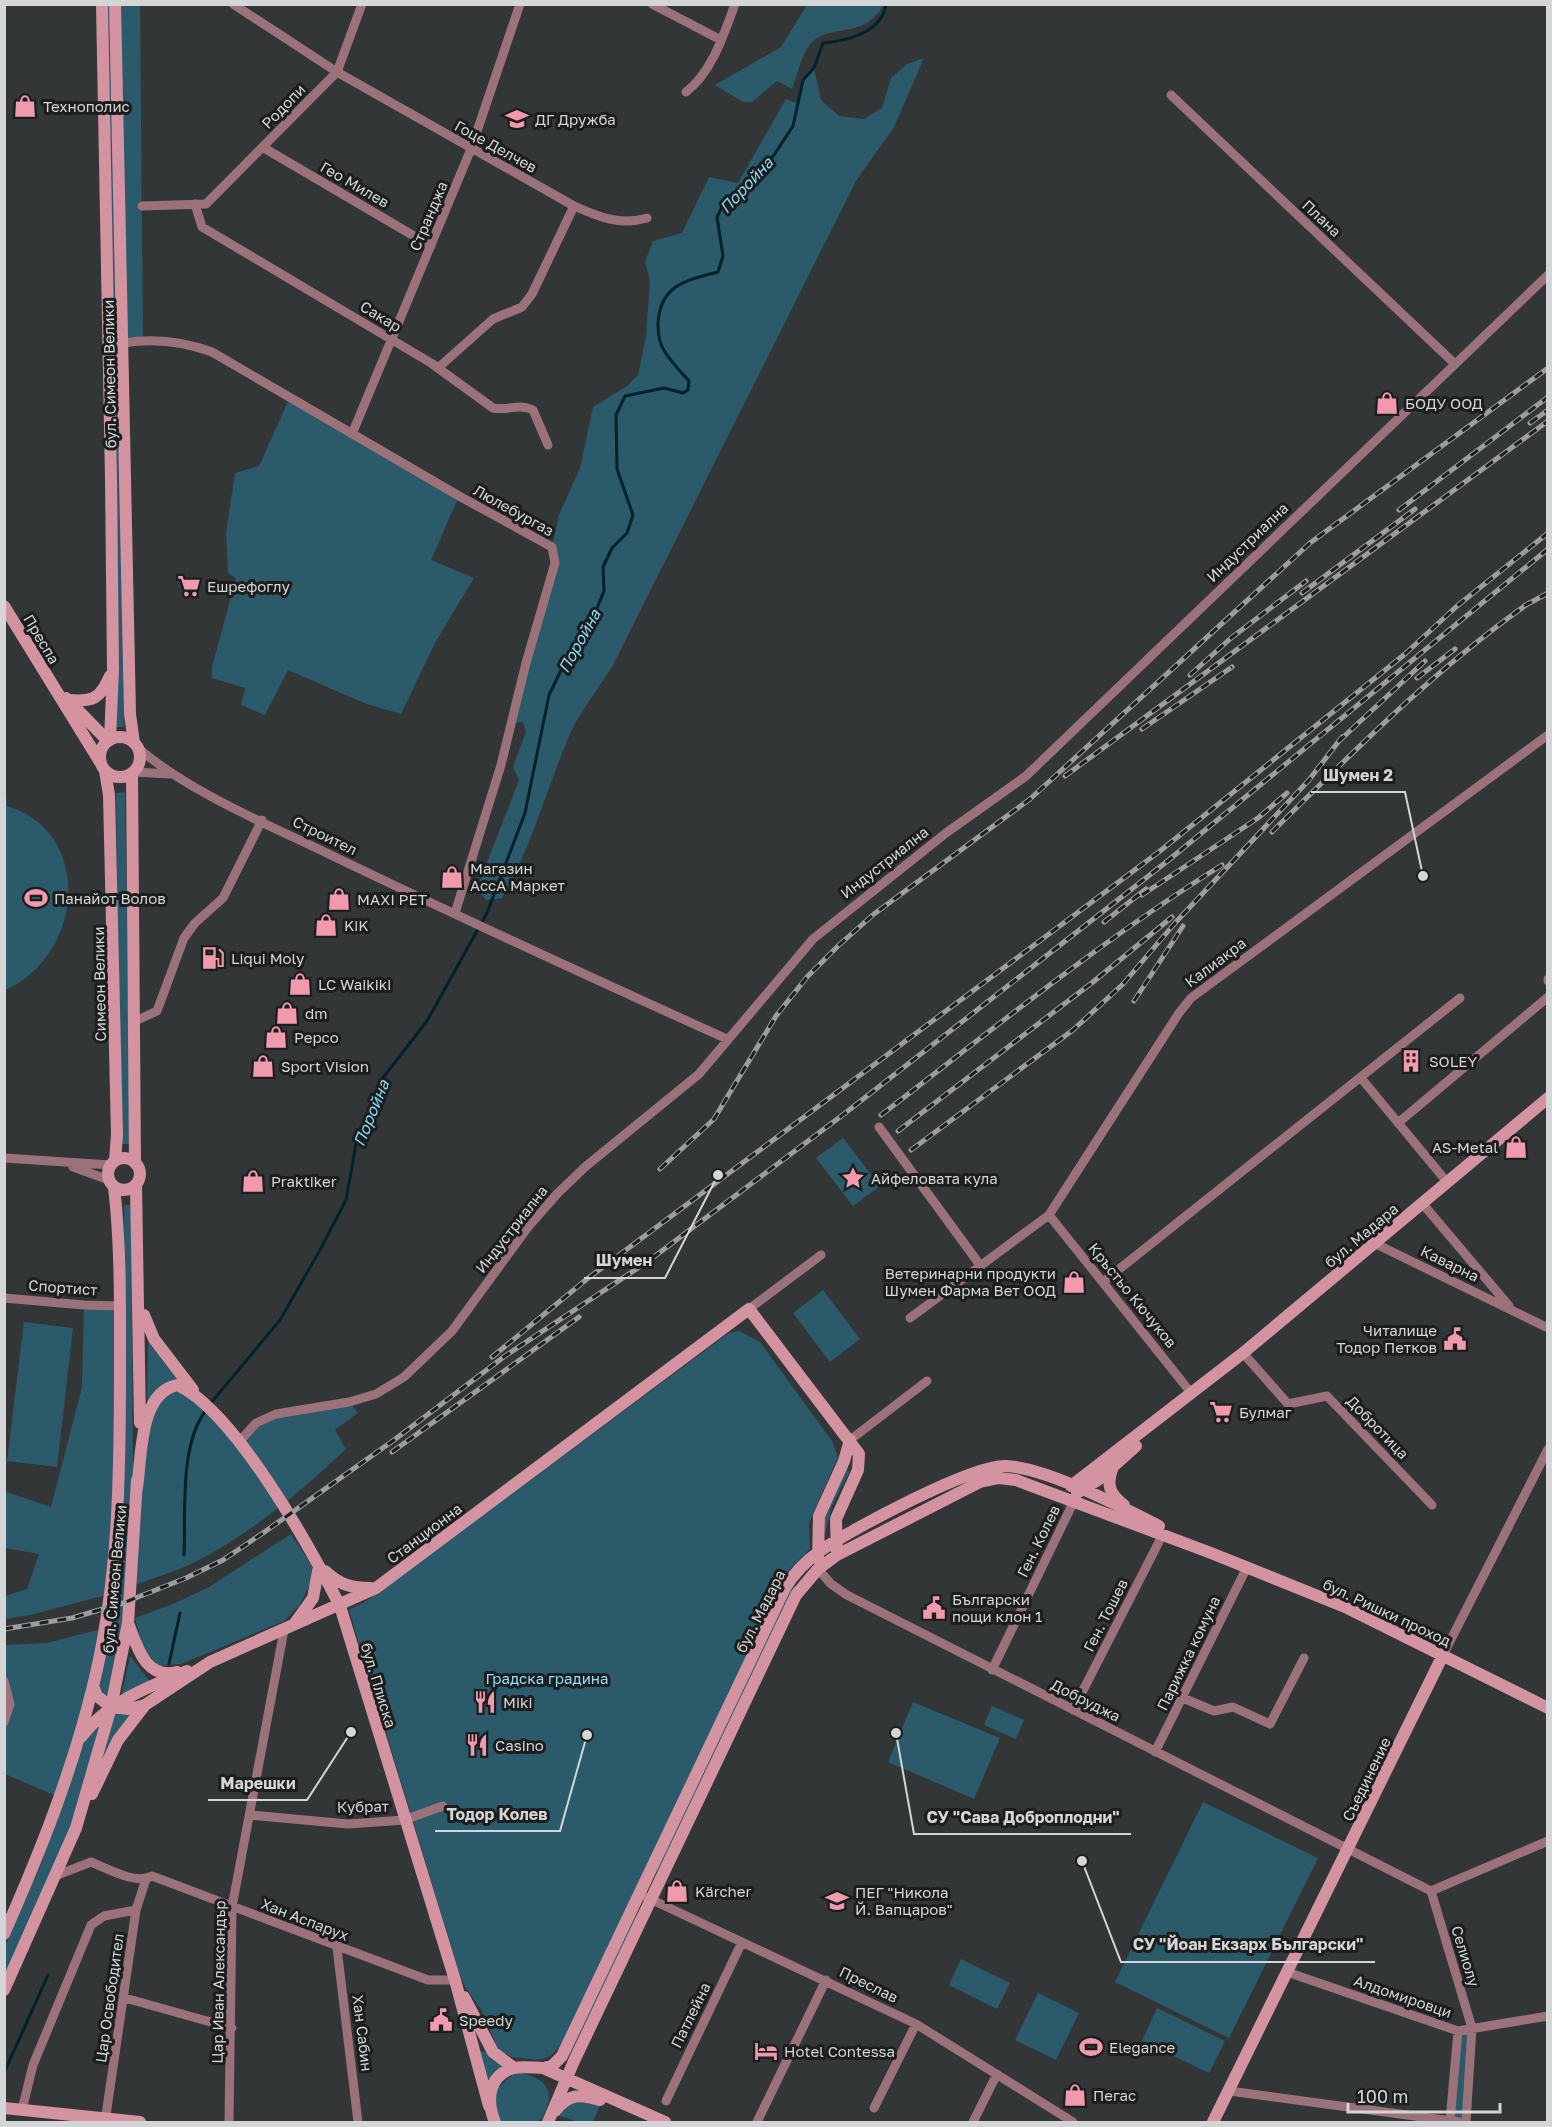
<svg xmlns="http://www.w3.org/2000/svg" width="1552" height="2127" viewBox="0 0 1552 2127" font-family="'Golos Text',sans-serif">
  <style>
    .green { fill: #2b5a6a }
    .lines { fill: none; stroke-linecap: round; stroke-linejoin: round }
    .stream { stroke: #00222d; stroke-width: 3 }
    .street { stroke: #9b727a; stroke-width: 9 }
    .secondary { stroke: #d493a1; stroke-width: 12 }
    .rail-casing { stroke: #9b9d9e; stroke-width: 5 }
    .rail { stroke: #1c1d1d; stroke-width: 3; stroke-dasharray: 9; stroke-linecap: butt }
    .labels { text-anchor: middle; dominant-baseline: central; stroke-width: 6; stroke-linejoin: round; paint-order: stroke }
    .poi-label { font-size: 15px; fill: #d3d5d6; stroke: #1c1d1d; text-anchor: start }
    .street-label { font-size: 15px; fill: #d3d5d6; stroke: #1c1d1d }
    .park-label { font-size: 15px; fill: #8fdffc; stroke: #1c1d1d }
    .water-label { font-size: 16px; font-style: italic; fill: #89d9f6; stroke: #1c1d1d }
    .leader { fill: none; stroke: #d3d5d6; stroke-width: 2 }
    .callout-dot { fill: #d3d5d6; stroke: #1c1d1d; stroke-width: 2 }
    .callout-label { font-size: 16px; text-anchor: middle; font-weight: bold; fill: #d3d5d6; stroke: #1c1d1d; stroke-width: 6; stroke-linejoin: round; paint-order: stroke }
  </style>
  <rect width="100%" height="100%" fill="#333637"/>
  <path class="green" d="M108 5H112L124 727H116Z
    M115 5H140L143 340 123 343Z
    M807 5H883C865 41 825 22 809 46 801 57 797 76 792 89L777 81 752 102H743L715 85 781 47Z
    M924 58 894 127 856 181 612 667C597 691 577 715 567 741 545 794 531 848 502 898L486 900 480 893 479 883 519 780 513 767 526 732 523 722 512 723 549 588 552 547 559 515 580 468 593 407 627 386 638 375 646 336 650 280 645 262 653 241 682 233 709 177 738 183 786 99 796 103 803 80 814 68 821 100 839 116 864 119 882 108 891 78 907 64Z
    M290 397 459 496 431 560 474 578 435 643 401 714 364 703 288 670 265 715 241 705 245 688 212 678V667L236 578 228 573 226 533 235 473 259 466Z
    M5 784 7 806C96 833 82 957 5 990Z
    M125 792 130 1144H121L116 793Z
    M843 1138 880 1186 853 1206 816 1158Z
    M124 1205H131L133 1467 124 1620 108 1700 95 1684 61 1798 5 1774V1645L47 1643 105 1628 110 1594 30 1615 5 1619V1596L27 1589 39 1554 5 1548 4 1491 51 1507 82 1387 84 1305 120 1306 125 1401Z
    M823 1290 860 1339 830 1362 793 1313Z
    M24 1322 73 1328 57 1467 7 1461Z
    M739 1331 760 1342 832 1441 838 1457 809 1523 810 1549 788 1571 560 2047 549 2057 537 2060 512 2057 499 2051 481 2009 465 1987 458 1969 349 1610 368 1600 729 1333Z
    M148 1342 179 1382 163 1385 147 1402Z
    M178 1385 239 1442 256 1423 276 1414 349 1402 358 1413 335 1430 346 1449C300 1492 249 1536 191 1564 172 1573 150 1579 130 1587L148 1412Z
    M848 1467 849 1473 832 1506 825 1534 824 1515Z
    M291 1534 312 1566 311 1582 299 1606 284 1621 181 1664 159 1666 144 1652 135 1618 173 1604 209 1587Z
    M792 1584 795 1586 659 1870 656 1868Z
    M130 1656 151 1683 121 1697Z
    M913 1702 1000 1738 974 1799 888 1762Z
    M992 1706 1024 1720 1016 1739 984 1725Z
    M115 1712 133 1713 100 1764Z
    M102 1721 73 1825 5 1982V1946L40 1867 87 1734Z
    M1203 1802 1318 1858 1229 2038 1115 1982Z
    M635 1913 638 1914 570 2055 568 2054Z
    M961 1959 1010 1983 997 2009 949 1985Z
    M1038 1993 1079 2013 1056 2060 1015 2040Z
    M1157 2008 1225 2041 1209 2073 1142 2041Z
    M1472 2028 1466 2122 1450 2121 1458 2031Z
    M488 2050 492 2059 505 2067 490 2086 478 2053Z
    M516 2072C550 2078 558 2094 539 2122H501C495 2111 494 2100 497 2088Z
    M571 2100 600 2105 593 2122H578L557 2115Z"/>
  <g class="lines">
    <path class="stream" d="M210 1404 280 1320 320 1250 346 1200 357 1138 382 1079 427 1021 487 913 525 813 549 695 570 652 595 613 604 591 603 567 612 548 627 533 633 515 617 469 616 415 625 396 664 388 683 393 688 390 689 381C681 372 672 363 665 352 660 345 658 334 658 325 659 286 685 280 718 272L723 256 717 217 722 207 747 186 774 155 793 126 803 80 814 68 823 43C846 41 882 33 886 4
      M184 1555C186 1511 179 1446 206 1410
      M169 1664 180 1613
      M4 2073 48 1975"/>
    <path class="street" d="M233 4 337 72 574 206C599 217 620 226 647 218
      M652 4 721 40
      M686 92C712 72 724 34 735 4
      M1171 95 1454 363
      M264 148 431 246
      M195 204 202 227 431 363 493 408C508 411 518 403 533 410L548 445
      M142 206 206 204 337 72 362 4
      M123 343C154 338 182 341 212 352L459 496 552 547 555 563 526 663 501 765 455 913
      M438 368 493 319 522 307 532 294 574 206
      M352 434 471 149 520 4
      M139 749C194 795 272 826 337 858 466 920 596 980 727 1039
      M134 772 170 774
      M1548 979V981
      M133 1022 157 1011 184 938 195 923 223 898 262 820
      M1361 1078 1447 1182
      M1398 1123 1548 997
      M879 1127 980 1265
      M4 1158 111 1165
      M73 1167 109 1180
      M1422 1203 1509 1306
      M1049 1215 1192 1394
      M1374 1243 1548 1328
      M1103 1282 1460 998
      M4 1298 84 1305 120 1306
      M749 1309 821 1255
      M910 1318 1049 1215 1179 1013 1191 998 1548 735
      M1243 1353 1288 1404 1327 1396 1432 1505
      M850 1440 927 1381
      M239 1442 256 1423 276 1414 349 1402 376 1394 404 1377 452 1331 528 1227 557 1194 585 1167 699 1074 813 939 946 833 1026 776 1548 275
      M818 1569 831 1584 847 1595 1431 1891 1472 2028 1466 2122
      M1443 1655 1548 1449
      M992 1670 1076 1497
      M4 1681 10 1704 4 1722
      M1183 1698 1214 1711 1233 1707 1270 1724 1304 1658
      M1073 1710 1163 1534
      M1155 1752 1247 1567
      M250 1815 348 1824 404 1820 443 1806
      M55 1876 91 1862C108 1869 136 1885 152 1876L428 1980H455
      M1431 1891 1548 1841
      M646 1897 916 2024 1073 2122
      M337 1948 358 2122
      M1287 1972 1458 2031 1548 2016
      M125 1998 232 2028
      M1229 2091 1459 2122
      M666 2101 742 1942
      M874 2108 916 2024
      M22 2110 33 2065 91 1925 104 1916 136 1910
      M1450 2121 1458 2031
      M105 2122 136 1910 146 1879
      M229 2122 232 1907 284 1630
      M757 2122 826 1980
      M973 2122 997 2074"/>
    <path class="secondary" d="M102 4 111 479 113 669 110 740
      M115 4 130 714 134 743
      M4 606 100 762
      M66 698 108 741
      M68 700C93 702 100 699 110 676
      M100 757a20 20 0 1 1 40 0a20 20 0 1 1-40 0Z
      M105 771 109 795 117 1135 115 1161
      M132 774 135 1163
      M108 1174a16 16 0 1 1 32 0a16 16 0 1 1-32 0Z
      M136 1185 140 1423
      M144 1315 154 1339 193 1390
      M1113 1467C1106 1484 1109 1494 1124 1505
      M1071 1486 1243 1353 1548 1098
      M137 1488C142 1455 139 1392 178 1385 236 1413 310 1547 340 1606L455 1980 489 2106
      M1077 1493 1098 1480 1136 1446
      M818 1559 819 1516 844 1461 850 1440
      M325 1571C340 1585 351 1588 371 1588
      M128 1623C137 1646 145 1680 177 1672
      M295 1623 313 1598 319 1566
      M93 1686 97 1696 111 1707 129 1709 145 1705 210 1662 376 1588 749 1309 859 1454 858 1470 836 1519 837 1555
      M81 1737C107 1703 147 1687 187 1671
      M92 1794 118 1740 145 1705
      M4 1934C40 1853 72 1772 93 1686 119 1582 120 1475 120 1369 120 1308 121 1247 114 1187
      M4 1990 76 1828 111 1707 128 1623 137 1480
      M464 1997 493 2052 514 2068
      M543 2068 552 2066 562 2056 785 1588C794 1573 806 1561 820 1551 850 1530 973 1464 1006 1466 1047 1468 1122 1507 1159 1526
      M4 2108 140 2122
      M555 2111C569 2093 580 2094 600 2100
      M495 2122C486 2101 488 2075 514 2068 523 2066 534 2068 543 2068L665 2122
      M548 2122 574 2061 796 1595 818 1569 837 1555 980 1482 999 1478 1016 1480 1211 1553 1345 1607 1548 1708
      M1213 2122 1443 1655"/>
    <g class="rail-casing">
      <path id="rail" d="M1530 423 1548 410
        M1399 510 1548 397
        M1302 593 1415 509
        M1524 606 1548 593
        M1190 675 1231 638 1306 581
        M1417 678 1455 649
        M1142 729 1232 667
        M1338 742 1425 661
        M1065 776 1548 421
        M1272 832C1354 751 1435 669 1529 603
        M1142 895 1258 818 1287 793
        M1104 922 1146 889
        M1134 1001 1183 926
        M881 1115C993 1029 1102 940 1222 865
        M898 1131 1093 982 1172 917
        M911 1150 1073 1030 1123 984 1175 923 1309 780 1342 737
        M660 1169 714 1119 776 1016 807 977 839 945 874 914 1030 799 1310 543 1548 368
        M492 1357 587 1279 1160 851 1405 654 1457 606 1548 533
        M392 1452 579 1317
        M4 1629 72 1618 123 1603 186 1578 223 1560 263 1533 394 1440 505 1356 647 1262 844 1114 1165 863 1548 549"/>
    </g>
    <use href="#rail" class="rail"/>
  </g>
  <defs>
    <g id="shop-bare" transform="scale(1.8)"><path d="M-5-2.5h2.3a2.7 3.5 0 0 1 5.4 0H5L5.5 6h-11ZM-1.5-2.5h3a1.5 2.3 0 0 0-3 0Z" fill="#f29aad" stroke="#1c1d1d" stroke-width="2.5" paint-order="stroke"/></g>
    <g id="school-bare" transform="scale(1.8)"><path d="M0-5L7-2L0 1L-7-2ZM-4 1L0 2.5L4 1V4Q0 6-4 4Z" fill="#f29aad" stroke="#1c1d1d" stroke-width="2.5" paint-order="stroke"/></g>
    <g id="supermarket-bare" transform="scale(1.8)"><path d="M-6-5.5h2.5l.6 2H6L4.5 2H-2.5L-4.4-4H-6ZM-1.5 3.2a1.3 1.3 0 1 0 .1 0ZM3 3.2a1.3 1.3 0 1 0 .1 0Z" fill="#f29aad" stroke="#1c1d1d" stroke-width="2.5" paint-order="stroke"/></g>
    <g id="stadium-bare" transform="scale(1.8)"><path d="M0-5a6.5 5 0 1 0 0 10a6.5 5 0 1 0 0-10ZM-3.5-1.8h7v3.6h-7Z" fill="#f29aad" stroke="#1c1d1d" stroke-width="2.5" paint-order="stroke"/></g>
    <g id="fuel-bare" transform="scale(1.8)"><path d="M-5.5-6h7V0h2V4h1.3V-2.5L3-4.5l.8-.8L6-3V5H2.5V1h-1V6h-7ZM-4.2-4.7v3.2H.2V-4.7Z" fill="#f29aad" stroke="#1c1d1d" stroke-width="2.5" paint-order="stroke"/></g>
    <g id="building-bare" transform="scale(1.8)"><path d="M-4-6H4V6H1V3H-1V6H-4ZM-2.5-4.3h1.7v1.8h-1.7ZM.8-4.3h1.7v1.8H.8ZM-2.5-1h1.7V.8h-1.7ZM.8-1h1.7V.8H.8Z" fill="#f29aad" stroke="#1c1d1d" stroke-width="2.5" paint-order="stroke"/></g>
    <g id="sight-bare" transform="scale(1.8)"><path d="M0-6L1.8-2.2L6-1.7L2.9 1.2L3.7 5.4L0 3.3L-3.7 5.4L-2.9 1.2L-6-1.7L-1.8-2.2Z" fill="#f29aad" stroke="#1c1d1d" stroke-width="2.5" paint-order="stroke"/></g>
    <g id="civic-bare" transform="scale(1.8)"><path d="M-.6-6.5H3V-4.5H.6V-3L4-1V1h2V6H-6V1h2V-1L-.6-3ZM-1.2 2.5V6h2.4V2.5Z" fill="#f29aad" stroke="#1c1d1d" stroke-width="2.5" paint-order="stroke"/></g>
    <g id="restaurant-bare" transform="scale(1.8)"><path d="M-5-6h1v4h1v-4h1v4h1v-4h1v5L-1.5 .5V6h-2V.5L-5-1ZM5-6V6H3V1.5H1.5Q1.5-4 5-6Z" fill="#f29aad" stroke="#1c1d1d" stroke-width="2.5" paint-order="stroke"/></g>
    <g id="hotel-bare" transform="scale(1.8)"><path d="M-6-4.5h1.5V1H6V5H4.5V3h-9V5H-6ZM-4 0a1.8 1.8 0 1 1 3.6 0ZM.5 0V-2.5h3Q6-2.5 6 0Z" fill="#f29aad" stroke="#1c1d1d" stroke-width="2.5" paint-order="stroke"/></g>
  </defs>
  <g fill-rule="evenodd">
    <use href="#shop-bare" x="25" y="106"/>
    <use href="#school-bare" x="517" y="119"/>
    <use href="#shop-bare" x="1387" y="403"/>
    <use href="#supermarket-bare" x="189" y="586"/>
    <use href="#shop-bare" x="452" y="877"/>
    <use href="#stadium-bare" x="36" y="898"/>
    <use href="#shop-bare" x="339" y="899"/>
    <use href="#shop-bare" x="326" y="925"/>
    <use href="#fuel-bare" x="213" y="958"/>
    <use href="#shop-bare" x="300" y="984"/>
    <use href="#shop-bare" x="287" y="1013"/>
    <use href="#shop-bare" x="276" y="1037"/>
    <use href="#building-bare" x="1411" y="1061"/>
    <use href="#shop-bare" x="263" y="1066"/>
    <use href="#shop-bare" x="1516" y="1147"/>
    <use href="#sight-bare" x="853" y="1178"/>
    <use href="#shop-bare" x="253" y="1181"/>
    <use href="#shop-bare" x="1074" y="1282"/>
    <use href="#civic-bare" x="1455" y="1339"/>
    <use href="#supermarket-bare" x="1221" y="1412"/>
    <use href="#civic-bare" x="934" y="1608"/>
    <use href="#restaurant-bare" x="485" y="1702"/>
    <use href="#restaurant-bare" x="477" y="1745"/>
    <use href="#shop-bare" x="677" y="1891"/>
    <use href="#school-bare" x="837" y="1901"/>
    <use href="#civic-bare" x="441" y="2020"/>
    <use href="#stadium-bare" x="1091" y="2047"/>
    <use href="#hotel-bare" x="766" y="2051"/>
    <use href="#shop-bare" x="1075" y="2095"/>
  </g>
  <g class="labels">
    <g class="poi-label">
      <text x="43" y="106">Технополис</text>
      <text x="535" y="119">ДГ Дружба</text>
      <text x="1405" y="403">БОДУ ООД</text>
      <text x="207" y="586">Ешрефоглу</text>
      <text x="470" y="868">Магазин<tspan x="470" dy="17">АссА Маркет</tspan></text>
      <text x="54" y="898">Панайот Волов</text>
      <text x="357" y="899">MAXI PET</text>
      <text x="344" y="925">KiK</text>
      <text x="231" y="958">Liqui Moly</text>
      <text x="318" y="984">LC Waikiki</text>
      <text x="305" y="1013">dm</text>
      <text x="294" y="1037">Pepco</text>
      <text x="1429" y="1061">SOLEY</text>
      <text x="281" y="1066">Sport Vision</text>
      <text x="1498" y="1147" text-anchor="end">AS-Metal</text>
      <text x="871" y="1178">Айфеловата кула</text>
      <text x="271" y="1181">Praktiker</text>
      <text x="1056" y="1273" text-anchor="end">Ветеринарни продукти<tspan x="1056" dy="17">Шумен Фарма Вет ООД</tspan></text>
      <text x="1437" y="1330" text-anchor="end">Читалище<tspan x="1437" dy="17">Тодор Петков</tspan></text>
      <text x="1239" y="1412">Булмаг</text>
      <text x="952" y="1599">Български<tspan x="952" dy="17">пощи клон 1</tspan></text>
      <text x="503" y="1702">Miki</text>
      <text x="495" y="1745">Casino</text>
      <text x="695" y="1891">Kärcher</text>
      <text x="855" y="1892">ПЕГ "Никола<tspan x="855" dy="17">Й. Вапцаров"</tspan></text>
      <text x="459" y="2020">Speedy</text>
      <text x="1109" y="2047">Elegance</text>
      <text x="784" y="2051">Hotel Contessa</text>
      <text x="1093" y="2095">Пегас</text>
    </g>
    <g class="street-label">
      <text transform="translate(283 106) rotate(-46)">Родопи</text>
      <text transform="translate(496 146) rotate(29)">Гоце Делчев</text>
      <text transform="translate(355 184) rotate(30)">Гео Милев</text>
      <text transform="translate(428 216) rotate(-67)">Странджа</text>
      <text transform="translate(1322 218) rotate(43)">Плана</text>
      <text transform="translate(381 316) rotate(31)">Сакар</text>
      <text transform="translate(109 374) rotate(-91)">бул. Симеон Велики</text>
      <text transform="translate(514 510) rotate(29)">Люлебургаз</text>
      <text transform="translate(1247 542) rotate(-44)">Индустриална</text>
      <text transform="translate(42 639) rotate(59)">Преспа</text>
      <text transform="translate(325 835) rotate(26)">Строител</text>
      <text transform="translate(884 862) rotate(-38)">Индустриална</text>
      <text transform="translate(1215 962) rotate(-37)">Калиакра</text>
      <text transform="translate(99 984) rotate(-91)">Симеон Велики</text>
      <text transform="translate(511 1229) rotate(-52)">Индустриална</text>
      <text transform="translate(1361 1235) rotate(-40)">бул. Мадара</text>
      <text transform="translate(1450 1263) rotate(26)">Каварна</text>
      <text transform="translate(63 1287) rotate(4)">Спортист</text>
      <text transform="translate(1133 1295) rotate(51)">Кръстьо Кючуков</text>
      <text transform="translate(1378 1427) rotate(46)">Добротица</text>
      <text transform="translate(424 1533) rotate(-37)">Станционна</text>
      <text transform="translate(1038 1541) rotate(-64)">Ген. Колев</text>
      <text transform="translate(114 1579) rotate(-85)">бул. Симеон Велики</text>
      <text transform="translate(760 1611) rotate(-63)">бул. Мадара</text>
      <text transform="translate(1387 1612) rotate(25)">бул. Ришки проход</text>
      <text transform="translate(1105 1615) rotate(-63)">Ген. Тошев</text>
      <text transform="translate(1188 1653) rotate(-64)">Парижка комуна</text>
      <text transform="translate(379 1685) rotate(73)">бул. Плиска</text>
      <text transform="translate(1086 1700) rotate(27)">Добруджа</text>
      <text transform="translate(1366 1779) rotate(-64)">Съединение</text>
      <text transform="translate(363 1806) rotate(-1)">Кубрат</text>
      <text transform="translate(305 1919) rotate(21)">Хан Аспарух</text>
      <text transform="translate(1466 1956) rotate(73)">Селиолу</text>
      <text transform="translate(218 1982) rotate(-89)">Цар Иван Александър</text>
      <text transform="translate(869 1984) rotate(26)">Преслав</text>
      <text transform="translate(1403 1996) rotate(19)">Алдомировци</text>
      <text transform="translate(109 1998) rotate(-82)">Цар Освободител</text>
      <text transform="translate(690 2015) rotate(-64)">Патлейна</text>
      <text transform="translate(363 2033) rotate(83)">Хан Сабин</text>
    </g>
    <g class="park-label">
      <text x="547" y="1678">Градска градина</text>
    </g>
    <g class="water-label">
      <text transform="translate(746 185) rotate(-47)">Поройна</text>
      <text transform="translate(579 641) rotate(-61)">Поройна</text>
      <text transform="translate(371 1113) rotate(-68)">Поройна</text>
    </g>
  </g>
  <path class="leader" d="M1423 876L1405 792H1311M718 1175L665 1278H584M351 1732L307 1800H208M587 1735L560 1831H435M896 1733L914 1834H1131M1082 1861L1121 1962H1375"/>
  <g class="callout-dot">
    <circle cx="1423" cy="876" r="6"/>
    <circle cx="718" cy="1175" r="6"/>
    <circle cx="351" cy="1732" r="6"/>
    <circle cx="587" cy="1735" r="6"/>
    <circle cx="896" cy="1733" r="6"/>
    <circle cx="1082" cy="1861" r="6"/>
  </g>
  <g class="callout-label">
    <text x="1358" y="781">Шумен 2</text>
    <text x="624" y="1266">Шумен</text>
    <text x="258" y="1789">Марешки</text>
    <text x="497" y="1820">Тодор Колев</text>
    <text x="1023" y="1823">СУ "Сава Доброплодни"</text>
    <text x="1248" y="1950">СУ "Йоан Екзарх Български"</text>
  </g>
  <rect width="1552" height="2127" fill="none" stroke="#d3d5d6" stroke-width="12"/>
  <path d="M1348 2103v9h152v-9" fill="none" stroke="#d3d5d6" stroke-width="3"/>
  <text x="1357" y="2103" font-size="18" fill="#d3d5d6" stroke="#1c1d1d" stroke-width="4.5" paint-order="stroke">100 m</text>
</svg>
